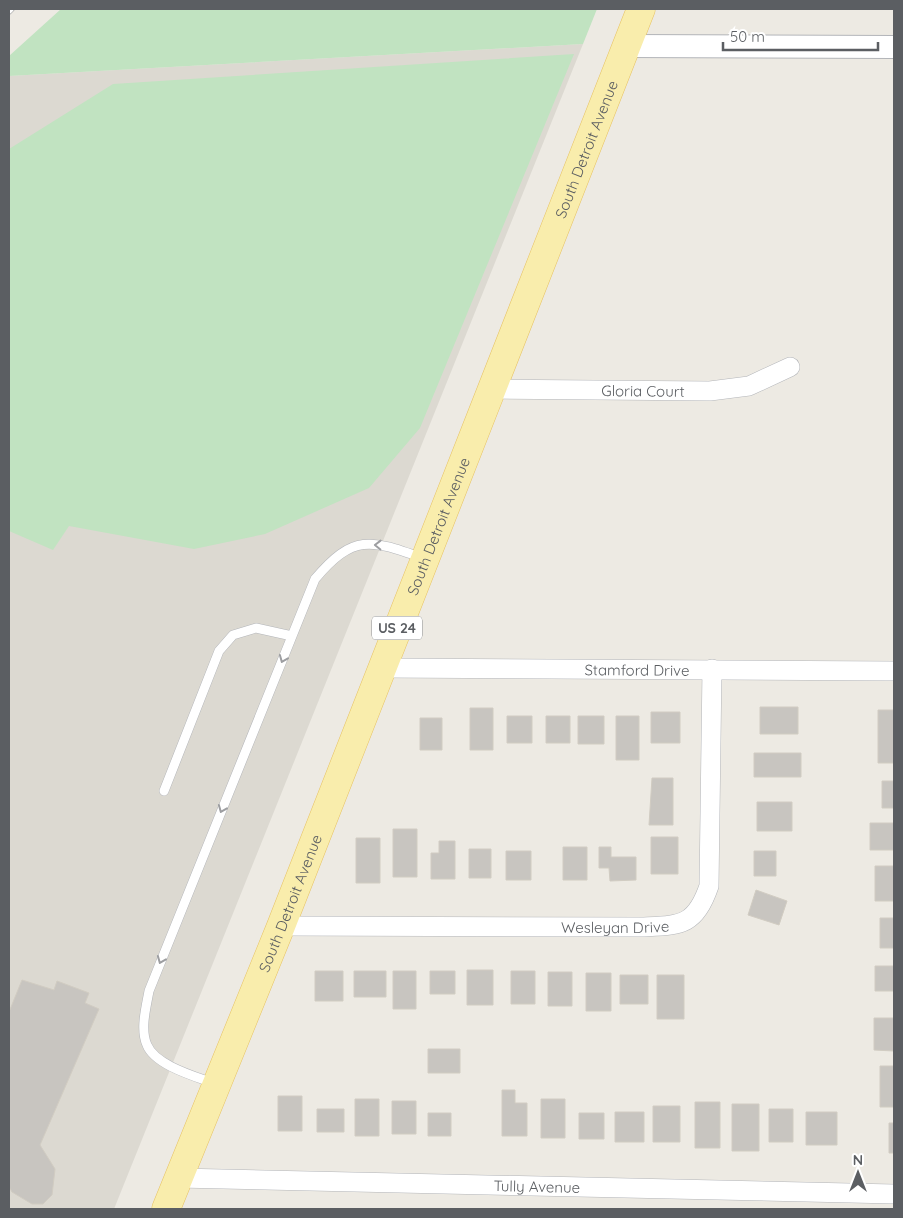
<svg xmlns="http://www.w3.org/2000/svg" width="903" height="1218" viewBox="0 0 903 1218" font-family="Quicksand,sans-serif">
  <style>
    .education { fill: #dcd9d1 }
    .green { fill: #c1e3c1 }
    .building { fill: #c8c5c0; stroke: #d1ccc2 }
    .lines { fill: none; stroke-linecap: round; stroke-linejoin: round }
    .service-casing { stroke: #b3b5b9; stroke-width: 10 }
    .minor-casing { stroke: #b3b5b9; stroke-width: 20 }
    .tertiary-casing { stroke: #b3b5b9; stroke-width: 24 }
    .primary-casing { stroke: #e7c262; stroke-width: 29 }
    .service { stroke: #fff; stroke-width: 9 }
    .minor { stroke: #fff; stroke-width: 19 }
    .tertiary { stroke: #fff; stroke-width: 22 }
    .primary { stroke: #f9edac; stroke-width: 28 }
    .rail-casing { stroke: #b1b2b2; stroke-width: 5.5 }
    .rail { stroke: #fff; stroke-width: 4; stroke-dasharray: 11; stroke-linecap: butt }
    .oneway { stroke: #9d9ea1 }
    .labels { text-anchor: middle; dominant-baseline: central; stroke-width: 4.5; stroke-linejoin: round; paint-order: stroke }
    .shield { fill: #fff; stroke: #8c8e91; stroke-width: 1 }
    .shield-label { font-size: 14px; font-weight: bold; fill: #5b5e62 }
    .street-label { font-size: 15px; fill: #5b5e62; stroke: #fff }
  </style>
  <rect width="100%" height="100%" fill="#edeae3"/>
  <path class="education" d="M583 44 114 1209H9V76Z"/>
  <path class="green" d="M61 9H597L583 44 9 76V56Z
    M574 54 420 428 369 488 265 534 194 549 69 526 53 550 9 531V149L113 84Z"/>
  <path class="building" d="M760 707H798V734H760Z
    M470 708H493V750H470Z
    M878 710H894V763H878Z
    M651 712H680V743H651Z
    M507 716H532V743H507Z
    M546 716H570V743H546Z
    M578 716H604V744H578Z
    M616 716H639V760H616Z
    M420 718H442V750H420Z
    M754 753H801V777H754Z
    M652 778H673V825H649Z
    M882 781H894V808H882Z
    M757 802H792V831H757Z
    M870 823H894V850H870Z
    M393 829H417V877H393Z
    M651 837H678V874H651Z
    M356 838H380V883H356Z
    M439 841H455V879H431V853H439Z
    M563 847H587V880H563Z
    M599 847H611V857H636V880L610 881 609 868H599Z
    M469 849H491V878H469Z
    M506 851H531V880H506Z
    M754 851H776V876H754Z
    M875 866H894V901H875Z
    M756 890 787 901 779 925 748 915Z
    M880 918H894V948H880Z
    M875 966H894V991H875Z
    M467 970H493V1005H467Z
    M315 971H343V1001H315Z
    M354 971H386V997H354Z
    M393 971H416V1009H393Z
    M430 971H455V994H430Z
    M511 971H535V1004H511Z
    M548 972H572V1006H548Z
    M586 973H611V1011H586Z
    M620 975H648V1004H620Z
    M657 975H684V1019H657Z
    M22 980 54 990 57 981 89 993 85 1003 99 1009 40 1145 55 1169 52 1195 43 1204H32L12 1192 9 1187V1012Z
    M874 1018H894V1051L874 1050Z
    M428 1049H460V1073H428Z
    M880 1066H894V1107H880Z
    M502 1090H515V1103H527V1136H502Z
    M278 1096H302V1131H278Z
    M355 1099H379V1136H355Z
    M541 1099H565V1138H541Z
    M392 1101H416V1134H392Z
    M695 1102H720V1148H695Z
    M732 1104H759V1151H732Z
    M653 1106H680V1142H653Z
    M317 1109H344V1132H317Z
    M769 1109H793V1142H769Z
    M615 1112H644V1142H615Z
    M806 1112H837V1145H806Z
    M428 1113H451V1136H428Z
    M579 1113H604V1139H579Z
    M889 1123H894V1153H889Z"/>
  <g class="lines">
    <g class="service-casing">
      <path id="service" d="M164 791 219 651 233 635 256 628 292 636
        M213 1083C194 1076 155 1065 147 1045 140 1029 146 1008 149 991L315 579C353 534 370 539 422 558"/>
    </g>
    <g class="minor-casing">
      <g id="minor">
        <path id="s1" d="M491 389 710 391 749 386 790 367"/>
        <path id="s2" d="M381 668 894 671"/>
        <path id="s3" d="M281 926 641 927C680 925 695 927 709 886L712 669"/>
        <path id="s4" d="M178 1178 894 1194"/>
      </g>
    </g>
    <g class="tertiary-casing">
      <path id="tertiary" d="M628 46 894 47"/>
    </g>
    <g class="primary-casing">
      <g id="primary">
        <path id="s5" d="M166 1209 281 926 641 9"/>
      </g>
    </g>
    <use href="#service" class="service"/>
    <use href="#minor" class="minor"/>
    <use href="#tertiary" class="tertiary"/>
    <use href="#primary" class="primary"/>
    <g class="rail-casing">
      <path id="rail" d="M9 12 12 9"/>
    </g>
    <use href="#rail" class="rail"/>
  </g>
  <defs><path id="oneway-chevron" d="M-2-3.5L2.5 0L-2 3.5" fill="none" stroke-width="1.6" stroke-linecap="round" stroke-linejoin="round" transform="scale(1.25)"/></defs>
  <g class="oneway">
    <use href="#oneway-chevron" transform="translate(378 545) rotate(-179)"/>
    <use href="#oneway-chevron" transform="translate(283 659) rotate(112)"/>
    <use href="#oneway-chevron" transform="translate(222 809) rotate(112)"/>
    <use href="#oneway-chevron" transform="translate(161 960) rotate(112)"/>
  </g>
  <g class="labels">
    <rect class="shield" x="372" y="616.5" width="50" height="23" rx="4"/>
    <g class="shield-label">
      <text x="397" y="628">US 24</text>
    </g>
    <g class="street-label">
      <text stroke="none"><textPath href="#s5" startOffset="1140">South Detroit Avenue</textPath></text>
      <text stroke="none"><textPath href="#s1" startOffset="152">Gloria Court</textPath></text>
      <text stroke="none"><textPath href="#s5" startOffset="735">South Detroit Avenue</textPath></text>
      <text stroke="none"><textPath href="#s2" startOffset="256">Stamford Drive</textPath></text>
      <text stroke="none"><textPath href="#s5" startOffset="330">South Detroit Avenue</textPath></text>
      <text stroke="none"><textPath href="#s3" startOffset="334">Wesleyan Drive</textPath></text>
      <text stroke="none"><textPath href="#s4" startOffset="359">Tully Avenue</textPath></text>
    </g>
  </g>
  <rect width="903" height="1218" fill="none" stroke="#5b5e62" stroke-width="20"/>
  <g transform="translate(858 1173)" stroke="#ffffff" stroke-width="4" paint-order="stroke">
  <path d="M0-4L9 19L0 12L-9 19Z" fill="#5b5e62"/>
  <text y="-8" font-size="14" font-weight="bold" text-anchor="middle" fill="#5b5e62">N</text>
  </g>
  <path d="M723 42v8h155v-8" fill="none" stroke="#5b5e62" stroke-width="2.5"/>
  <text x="730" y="42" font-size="15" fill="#5b5e62" stroke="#ffffff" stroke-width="4" paint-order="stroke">50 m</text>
</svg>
